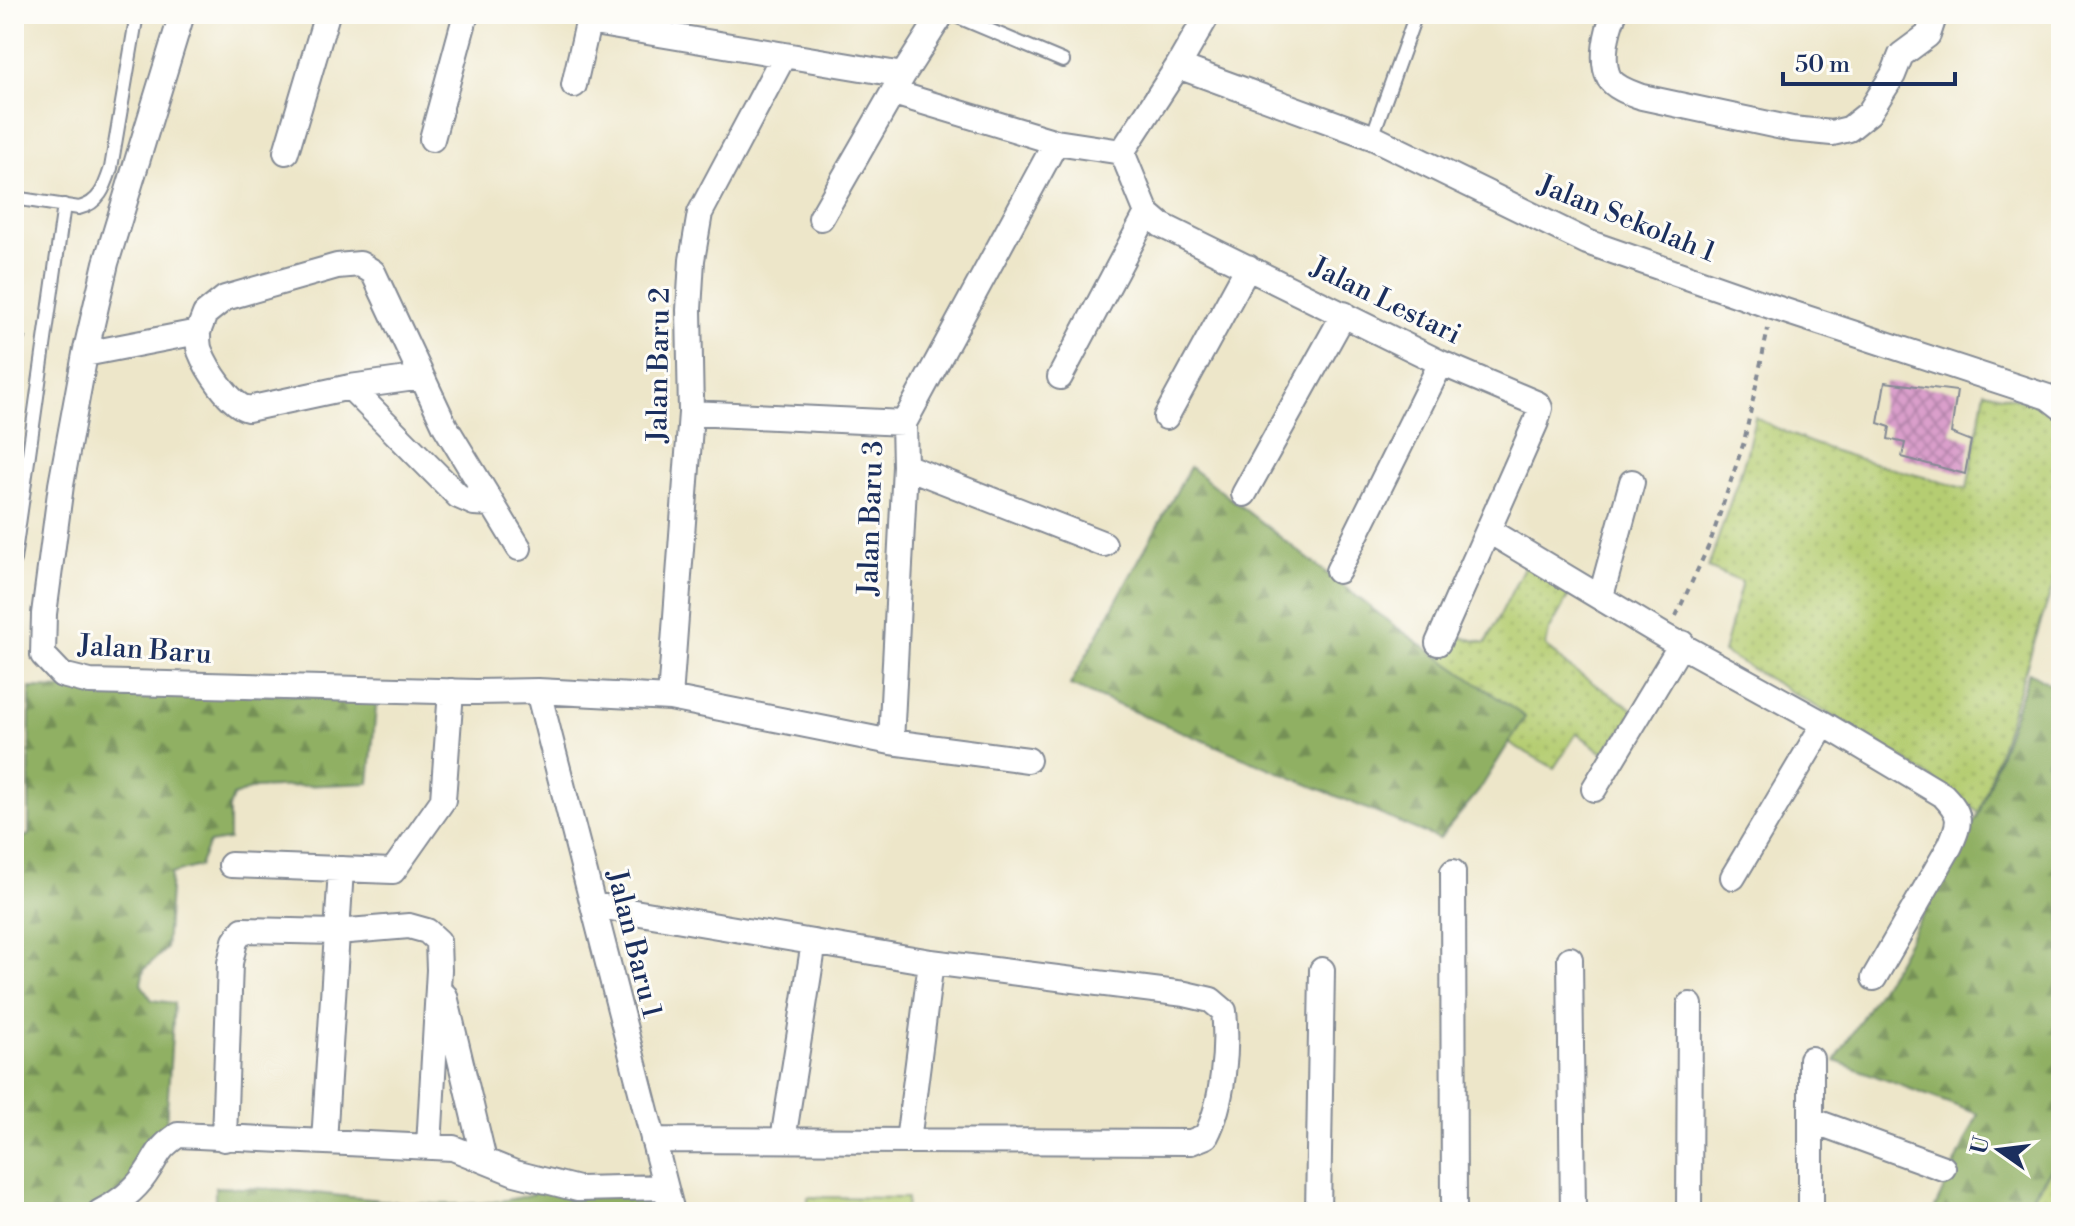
<svg xmlns="http://www.w3.org/2000/svg" width="2075" height="1226" viewBox="0 0 2075 1226" font-family="'Libre Bodoni',serif">
  <style>
    .grass { fill: url(#grass-dots); stroke: #687e68; stroke-width: 2 }
    .forest { fill: url(#forest-firs); stroke: #567061; stroke-width: 2 }
    .park { fill: url(#park-crowns); stroke: #687e68; stroke-width: 2 }
    .building { fill: url(#building-cross-hatch) }
    .lines { fill: none; stroke-linecap: round; stroke-linejoin: round }
    .lane-casing { stroke: #848a94; stroke-width: 16 }
    .street-casing { stroke: #848a94; stroke-width: 28 }
    .path { stroke: #848a94; stroke-width: 4; stroke-dasharray: 6 6; stroke-linecap: butt }
    .lane { stroke: #fff; stroke-width: 12 }
    .street { stroke: #fff; stroke-width: 24 }
    .labels { text-anchor: middle; dominant-baseline: central; stroke-width: 6; stroke-linejoin: round; paint-order: stroke }
    .street-label { font-size: 28px; fill: #1b2f5e; stroke: #fdfcf7 }
  </style>
  <defs>
    <pattern id="grass-dots" width="8" height="8" patternUnits="userSpaceOnUse" patternTransform="scale(2)"><rect width="8" height="8" fill="#b5cd72"/><path d="M2 2h.1M6 6h.1" fill="none" stroke="#9bb065" stroke-width="1.8" stroke-linecap="round"/></pattern>
    <pattern id="forest-firs" width="22" height="20" patternUnits="userSpaceOnUse" patternTransform="scale(2)"><rect width="22" height="20" fill="#90b064"/><path d="M5 1l3.5 6h-7zM16 11l3.5 6h-7z" fill="#759056"/></pattern>
    <pattern id="park-crowns" width="20" height="18" patternUnits="userSpaceOnUse" patternTransform="scale(2)"><rect width="20" height="18" fill="#b5cd72"/><path d="M2 6a3 3 0 1 1 6 0M12 15a3 3 0 1 1 6 0" fill="none" stroke="#9bb065"/></pattern>
    <pattern id="building-cross-hatch" width="8" height="8" patternUnits="userSpaceOnUse" patternTransform="scale(2)"><rect width="8" height="8" fill="#da9fcb"/><path d="M0 0l8 8M0 8l8-8" fill="none" stroke="#b082a8"/></pattern>
  </defs>
  <rect width="100%" height="100%" fill="#fdfcf7"/>
  <filter id="ink" filterUnits="userSpaceOnUse"><feTurbulence type="fractalNoise" baseFrequency=".0125" numOctaves="2"/><feDisplacementMap in="SourceGraphic" scale="16" xChannelSelector="R" yChannelSelector="G"/><feConvolveMatrix kernelMatrix="1 2 1 2 8 2 1 2 1" color-interpolation-filters="sRGB"/></filter>
  <filter id="wash" filterUnits="userSpaceOnUse"><feTurbulence type="fractalNoise" baseFrequency=".006" numOctaves="4" result="noise"/><feDisplacementMap in="SourceGraphic" scale="32" xChannelSelector="R" yChannelSelector="G"/><feGaussianBlur stdDeviation="1.8" result="paint"/><feColorMatrix in="noise" values="0 0 0 0 0 0 0 0 0 0 0 0 0 0 0 0 0 1.4 0 .05"/><feComposite in="paint" operator="in"/></filter>
  <g filter="url(#wash)">
    <rect width="100%" height="100%" fill="#ede6c9"/>
    <path class="grass" d="M1985 391 2047 406 2060 423 2061 560 1979 813 1897 754 1723 652 1742 582 1708 568 1746 456 1755 417C1820 453 1896 468 1967 489Z
      M1526 563 1573 588 1549 631 1546 646 1567 666 1636 711 1603 753 1577 733 1554 768 1509 743 1525 717 1440 659 1455 636 1486 643Z
      M2061 1155V1212H2023Z"/>
    <path class="forest" d="M1190 467 1392 624 1525 717 1479 791 1439 839 1070 685Z
      M2029 672 2061 690V734L2047 761 2061 780V1156L2034 1192 2023 1212H1933L1978 1114 1835 1061 1895 964 1979 813Z
      M30 688 377 697 369 783 255 788 233 796 229 808V840L209 843 199 866 171 874 166 949 144 969 141 984 152 1000 174 1003 166 1126 139 1172 115 1197 82 1212H14V841L29 835Z
      M215 1187C242 1188 269 1188 296 1191 369 1198 477 1218 546 1189L659 1194 664 1212H215Z"/>
    <path class="park" d="M808 1197 907 1198 906 1212H808Z"/>
    <g id="blocks">
      <path class="building" d="M1885 382 1957 391 1951 433 1971 441 1965 474 1902 457 1905 443 1888 439 1890 427 1878 423Z"/>
    </g>
  </g>
  <g filter="url(#ink)">
    <use href="#blocks" fill-opacity="0" stroke="#848a94" stroke-width="2"/>
    <g class="lines">
      <g class="lane-casing">
        <path id="lane" d="M951 14 1063 61
          M1372 137 1416 14
          M14 198 79 208C100 203 105 186 111 168L137 14
          M14 560 64 205"/>
      </g>
      <g class="street-casing">
        <path id="street" d="M182 14 106 263 85 354 61 485 44 614 43 655 62 675 90 682 476 692 538 691 670 698 891 742 1028 760
          M1614 14C1607 31 1600 60 1609 78 1616 89 1631 93 1642 97L1792 129 1832 133 1849 129 1869 113 1893 75 1901 55 1928 35 1935 14
          M588 22 903 75
          M1178 66 1372 137 1587 242 1773 307 2048 397 2061 407
          M574 85 590 14
          M894 93 1056 142 1122 152 1178 66 1208 14
          M432 139 466 14
          M286 152 327 14
          M1122 152 1147 213 1161 225 1441 363 1538 404 1540 408 1536 422 1438 643
          M821 218 903 75 942 14
          M198 332 205 314 225 298 337 266 360 264 373 272 445 426 519 548
          M85 354 198 332C198 338 198 346 200 351 207 369 230 405 248 409L350 387 458 496 474 503 492 504
          M1060 377 1147 213
          M350 387 422 377
          M691 413 904 423
          M1166 417 1248 267
          M905 466 1104 544
          M1244 494 1344 314
          M1489 531 1666 637 1824 724 1943 795C1962 815 1961 821 1950 846L1874 978
          M1338 571 1441 363
          M1601 596 1632 482
          M538 691 672 1212
          M670 698 691 413 689 310 692 260 700 213 784 55
          M891 742 905 466 904 423 1056 142
          M1594 789 1682 643
          M231 865 393 871 443 800 451 691
          M1453 872 1454 1212
          M1733 877 1824 724
          M593 905 931 962 1185 994 1211 1000 1224 1011C1228 1047 1223 1104 1206 1136L1191 1142 653 1140
          M1570 959 1573 1212
          M445 996 484 1160
          M1811 1059V1212
          M1811 1120 1943 1168
          M224 1139 230 963 235 941 243 930 337 932 409 926 427 931 438 941 439 970 429 1146
          M783 1140 814 942
          M908 1141 931 962
          M324 1142 341 869
          M100 1212C117 1204 135 1190 145 1175 159 1155 156 1150 178 1135L453 1148 515 1173 578 1189 665 1187
          M1318 1212 1322 970
          M1689 1212 1690 1005"/>
      </g>
      <path class="path" d="M14 337 27 339
        M1676 616 1710 543 1744 442 1768 329"/>
      <use href="#lane" class="lane"/>
      <use href="#street" class="street"/>
    </g>
  </g>
  <g class="labels">
    <g class="street-label">
      <text transform="translate(1627 219) rotate(22)">Jalan Sekolah 1</text>
      <text transform="translate(1386 301) rotate(26)">Jalan Lestari</text>
      <text transform="translate(659 365) rotate(-89)">Jalan Baru 2</text>
      <text transform="translate(871 518) rotate(-88)">Jalan Baru 3</text>
      <text transform="translate(145 650) rotate(4)">Jalan Baru</text>
      <text transform="translate(634 944) rotate(76)">Jalan Baru 1</text>
    </g>
  </g>
  <rect width="2075" height="1226" fill="none" stroke="#fdfcf7" stroke-width="48"/>
  <g transform="translate(1999 1150) rotate(284)" stroke="#fdfcf7" stroke-width="6" paint-order="stroke">
  <path d="M0-6L14 30L0 20L-14 30Z" fill="#1b2f5e"/>
  <text y="-12" font-size="22" font-weight="bold" text-anchor="middle" fill="#1b2f5e">U</text>
  </g>
  <path d="M1783 72v12h172v-12" fill="none" stroke="#1b2f5e" stroke-width="4"/>
  <text x="1795" y="72" font-size="24" fill="#1b2f5e" stroke="#fdfcf7" stroke-width="6" paint-order="stroke">50 m</text>
</svg>
